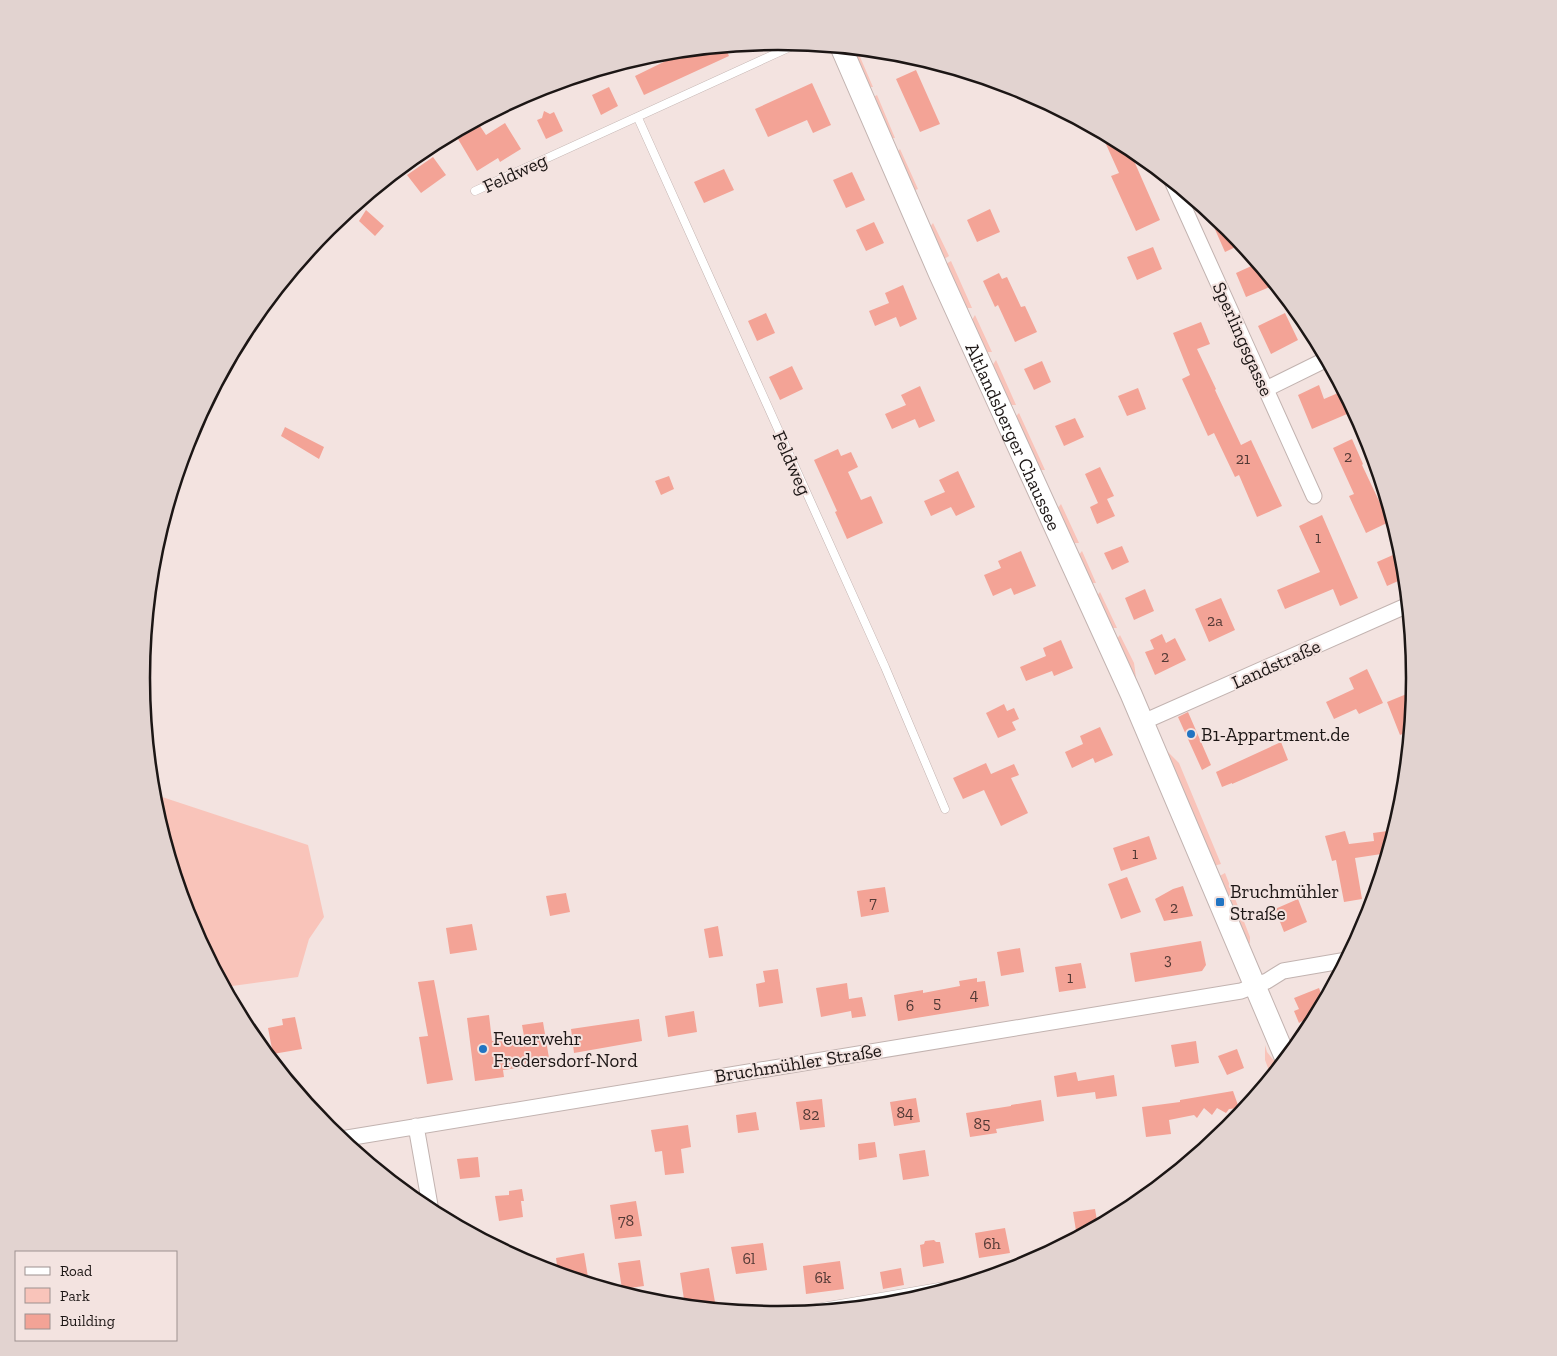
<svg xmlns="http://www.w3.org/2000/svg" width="1557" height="1356" viewBox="0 0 1557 1356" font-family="'Zilla Slab',serif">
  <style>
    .green { fill: #f9c4ba }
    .building { fill: #f3a396 }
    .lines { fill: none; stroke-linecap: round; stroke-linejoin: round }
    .service-casing { stroke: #c2b3b0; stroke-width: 9 }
    .minor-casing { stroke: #c2b3b0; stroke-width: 17 }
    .secondary-casing { stroke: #c2b3b0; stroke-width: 23 }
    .service { stroke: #fff; stroke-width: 8 }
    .minor { stroke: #fff; stroke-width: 15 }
    .secondary { stroke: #fff; stroke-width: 21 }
    .poi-dot { fill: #2174c2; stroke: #f3e3e0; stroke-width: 2 }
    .labels { text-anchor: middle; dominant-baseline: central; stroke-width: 4; stroke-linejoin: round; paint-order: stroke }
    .number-label { font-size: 16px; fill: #523935 }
    .street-label { font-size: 19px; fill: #1c1615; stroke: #f3e3e0 }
    .poi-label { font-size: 19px; fill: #1c1615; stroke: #f3e3e0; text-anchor: start }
    .rim { fill: none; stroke: #1c1615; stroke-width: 2.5 }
  </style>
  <rect width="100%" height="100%" fill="#f3e3e0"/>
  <path class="green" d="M857 50 873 87H867L853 55Z
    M877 95 895 138H889L872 98Z
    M900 149 918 189 913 191 897 152Z
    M933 223 949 256 944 259 930 227Z
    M951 261 972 308H966L946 264Z
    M975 315 992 352H986L972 320Z
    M996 360 1016 405H1010L992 366Z
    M1019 413 1045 470H1039L1015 417Z
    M1061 504 1079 543H1072L1057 509Z
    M1082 551 1096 583H1090L1078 556Z
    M1100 592 1117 628H1110L1096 597Z
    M1120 635 1134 663 1137 685 1116 640Z
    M1165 749 1179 763 1221 864 1213 866Z
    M153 794 308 845 324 917 309 939 298 977 225 987 190 921 154 802Z
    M1225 873 1250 937V943L1245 945 1218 877Z
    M1265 1045 1267 1052 1279 1067 1271 1076 1265 1060Z"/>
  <path class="building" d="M725 47 729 56 644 95 635 76 688 50Z
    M916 70 940 124 920 132 896 79Z
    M812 83 831 125 813 133 807 120 768 137 755 109Z
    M609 87 618 106 601 115 592 95Z
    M544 111 550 114 554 112 563 131 546 139 537 120 542 118Z
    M505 123 521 149 500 162 498 158 477 171 458 139 480 126 486 135Z
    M1100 131 1136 151 1131 154 1160 220 1136 231 1111 176 1119 173Z
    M433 157 446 175 421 193 407 175Z
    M724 169 734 190 704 203 694 182Z
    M852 172 865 200 846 208 833 180Z
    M990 209 1000 232 977 242 967 220Z
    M1206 209 1229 228 1242 244 1225 252Z
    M366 210 384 226 375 236 359 221Z
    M874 222 884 243 866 251 856 230Z
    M1153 247 1162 269 1137 280 1127 257Z
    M1258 263 1267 274 1272 286 1246 297 1236 273Z
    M999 273 1002 279 1007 277 1021 307 1025 306 1037 332 1015 342 998 305 995 307 983 281Z
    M903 285 917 319 900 327 896 317 875 326 869 311 889 303 885 293Z
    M766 313 775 333 757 341 748 321Z
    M1285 313 1298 340 1271 354 1258 326Z
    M1201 322 1210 344 1197 349 1216 389 1215 390 1241 445 1251 440 1282 506 1257 517 1239 475 1235 477 1214 433 1208 436 1182 379 1190 375 1173 333Z
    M1042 361 1051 382 1034 390 1024 369Z
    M792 366 803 389 780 400 769 377Z
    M1319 385 1324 399 1338 393 1347 414 1312 429 1298 395Z
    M920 386 935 421 919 428 915 419 892 429 885 414 906 405 901 395Z
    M1138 388 1146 409 1127 416 1118 396Z
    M1075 418 1084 437 1064 446 1055 426Z
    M285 427 324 447 319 459 281 436Z
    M1352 439 1363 464 1362 465 1389 522 1366 533 1349 496 1354 494 1333 448Z
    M838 449 841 456 851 452 858 467 848 472 861 500 871 496 883 523 847 539 835 512 837 511 814 460Z
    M1100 467 1114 496 1107 499 1115 516 1097 524 1090 507 1098 503 1085 474Z
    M958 471 975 507 956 516 951 507 931 516 924 501 945 492 939 480Z
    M669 476 674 489 661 495 655 481Z
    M1322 515 1358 598 1340 606 1333 589 1285 609 1277 590 1320 572 1299 526Z
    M1122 546 1129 562 1112 570 1104 553Z
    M1021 551 1036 586 1014 595 1011 588 993 596 984 575 1001 568 998 561Z
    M1402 551 1405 578 1387 586 1377 562Z
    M1145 589 1154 611 1134 620 1125 598Z
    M1221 598 1235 630 1209 642 1195 609Z
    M1162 634 1166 643 1175 638 1186 660 1155 675 1145 652 1154 649 1150 640Z
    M1061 640 1073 668 1054 676 1052 671 1026 681 1020 667 1046 656 1043 648Z
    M1367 669 1383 703 1359 714 1356 709 1334 719 1326 702 1354 689 1349 678Z
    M1414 691 1410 731 1400 735 1387 702Z
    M1004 704 1007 711 1014 708 1019 719 1012 722 1016 730 998 738 986 713Z
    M1188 712 1211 765 1202 770 1178 717Z
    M1100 727 1113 755 1095 763 1093 758 1072 768 1065 752 1083 744 1080 736Z
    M1281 742 1288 760 1232 784V783L1222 787 1216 772Z
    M986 763 991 774 1014 764 1019 775 1011 778 1028 813 1001 826 984 790 963 799 953 778Z
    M1395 830 1388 853 1355 858 1362 899 1344 902 1336 860 1332 861 1325 836 1345 831 1349 844 1374 841 1373 833Z
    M1149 836 1157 859 1121 871 1113 848Z
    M1127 877 1141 912 1121 919 1108 884Z
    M1183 886 1193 916 1164 921 1155 899 1173 889Z
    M885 887 889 912 861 917 857 891Z
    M566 893 570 912 550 916 546 896Z
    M1298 899 1307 922 1284 932 1275 909Z
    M472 924 477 950 450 954 446 928Z
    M718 926 723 956 709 958 704 929Z
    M1201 941 1206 965 1202 971 1135 982 1130 953Z
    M1020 948 1024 972 1001 976 997 952Z
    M1081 963 1086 988 1059 992 1055 967Z
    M778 969 783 1003 759 1007 756 984 765 982 763 971Z
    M977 978V982L985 981 989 1006 898 1021 894 995 923 990V993L960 986 959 981Z
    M434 980 453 1080 427 1084 419 1037 428 1036 418 982Z
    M847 983 849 999 862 997 866 1016 852 1018 851 1011 821 1017 816 988Z
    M1319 988 1324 1001 1308 1031 1304 1020 1299 1023 1294 1011 1299 1009 1294 998Z
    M694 1011 697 1032 668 1037 665 1016Z
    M489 1015 492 1041 524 1036 522 1025 543 1022 549 1058 531 1060 532 1066 503 1070 504 1077 475 1081 467 1018Z
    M295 1017 302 1049 273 1054 268 1028 283 1025 282 1019Z
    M639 1019 642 1041 574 1053 571 1029Z
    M1196 1041 1199 1063 1175 1067 1171 1045Z
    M1237 1049 1244 1068 1227 1075 1218 1056Z
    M1076 1072 1078 1081 1114 1075 1117 1096 1096 1099 1095 1092 1057 1097 1054 1076Z
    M1233 1091 1239 1108 1229 1109 1226 1113 1217 1108 1212 1115 1204 1108 1197 1118 1194 1115 1169 1120 1171 1134 1146 1137 1142 1107 1180 1102V1100Z
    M916 1098 920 1122 894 1126 890 1102Z
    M822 1099 825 1127 800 1130 796 1102Z
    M1041 1100 1044 1121 996 1129 997 1133 970 1137 966 1113 1011 1106V1105Z
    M756 1112 759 1130 738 1133 736 1115Z
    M688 1125 691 1147 681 1149 684 1173 665 1175 662 1151 655 1152 651 1130Z
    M875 1142 877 1157 859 1160 858 1144Z
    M925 1150 929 1176 903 1180 899 1154Z
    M478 1157 480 1177 460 1179 457 1159Z
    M522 1189 524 1201H521L523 1217 499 1221 495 1196 509 1195V1191Z
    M636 1201 642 1236 615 1239 610 1205Z
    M1095 1209 1098 1226 1077 1237 1073 1212Z
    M1005 1228 1010 1253 979 1258 975 1233Z
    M934 1240 936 1242H940L944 1263 923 1267 920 1245 924 1244 925 1241Z
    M763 1243 767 1270 736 1274 731 1247Z
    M584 1253 589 1283 558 1273 556 1258Z
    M640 1260 644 1286 622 1289 618 1263Z
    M840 1261 844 1289 806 1294 803 1266Z
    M709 1268 715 1302 685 1306 680 1273Z
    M901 1268 904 1285 883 1289 880 1272Z"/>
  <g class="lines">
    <g class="service-casing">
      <path id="service" d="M638 118 885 667 945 809
        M475 191 799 43
        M776 1315 974 1281"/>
    </g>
    <g class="minor-casing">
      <path id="minor" d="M1172 181 1314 496
        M1266 389 1327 359
        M1143 722 1408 605
        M416 1126 431 1211
        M341 1139 1241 991 1267 981 1283 971 1347 960"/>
    </g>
    <g class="secondary-casing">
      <g id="secondary">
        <path id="s1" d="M841 47 940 275 1131 694 1286 1059"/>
      </g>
    </g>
    <use href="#service" class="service"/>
    <use href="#minor" class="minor"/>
    <use href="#secondary" class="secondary"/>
  </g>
  <g class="poi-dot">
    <circle cx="1191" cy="734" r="5"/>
    <rect x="1215" y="897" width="10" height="10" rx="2.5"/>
    <circle cx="483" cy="1049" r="5"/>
  </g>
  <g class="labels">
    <g class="number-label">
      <text x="1348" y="456">2</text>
      <text x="1243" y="458">21</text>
      <text x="1318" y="537">1</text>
      <text x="1215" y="620">2a</text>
      <text x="1165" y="656">2</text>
      <text x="1135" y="853">1</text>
      <text x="873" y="902">7</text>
      <text x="1174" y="907">2</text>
      <text x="1168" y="959">3</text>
      <text x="1070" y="977">1</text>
      <text x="974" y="994">4</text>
      <text x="937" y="1002">5</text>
      <text x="910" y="1005">6</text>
      <text x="905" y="1112">84</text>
      <text x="811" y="1114">82</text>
      <text x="982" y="1123">85</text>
      <text x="626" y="1220">78</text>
      <text x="992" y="1243">6h</text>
      <text x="749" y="1258">6l</text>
      <text x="823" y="1277">6k</text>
    </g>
    <g class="street-label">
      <text transform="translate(515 173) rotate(-25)">Feldweg</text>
      <text transform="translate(1243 339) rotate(66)">Sperlingsgasse</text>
      <text stroke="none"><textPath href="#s1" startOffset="426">Altlandsberger Chaussee</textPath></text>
      <text transform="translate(792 463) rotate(66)">Feldweg</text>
      <text transform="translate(1276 664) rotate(-24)">Landstraße</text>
      <text transform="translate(798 1063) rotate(-9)">Bruchmühler Straße</text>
    </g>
    <g class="poi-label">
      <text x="1201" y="734">B1-Appartment.de</text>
      <text x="1230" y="891">Bruchmühler<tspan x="1230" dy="22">Straße</tspan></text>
      <text x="493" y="1038">Feuerwehr<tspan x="493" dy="22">Fredersdorf-Nord</tspan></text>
    </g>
  </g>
  <path d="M0 0H1557V1356H0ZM150 678a628 628 0 1 1 1256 0a628 628 0 1 1-1256 0Z" fill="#e2d3d0" fill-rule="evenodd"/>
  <path class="rim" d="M150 678a628 628 0 1 1 1256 0a628 628 0 1 1-1256 0Z"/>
  <rect x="15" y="1251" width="162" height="90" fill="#f3e3e0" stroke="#9d918f"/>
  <rect x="25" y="1267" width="25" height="8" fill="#ffffff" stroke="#9d918f"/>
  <text x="60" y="1276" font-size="15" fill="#1c1615">Road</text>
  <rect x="25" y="1288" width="25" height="15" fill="#f9c4ba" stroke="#9d918f"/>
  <text x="60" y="1301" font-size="15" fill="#1c1615">Park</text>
  <rect x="25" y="1314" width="25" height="15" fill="#f3a396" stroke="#9d918f"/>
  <text x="60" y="1326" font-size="15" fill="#1c1615">Building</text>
</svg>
